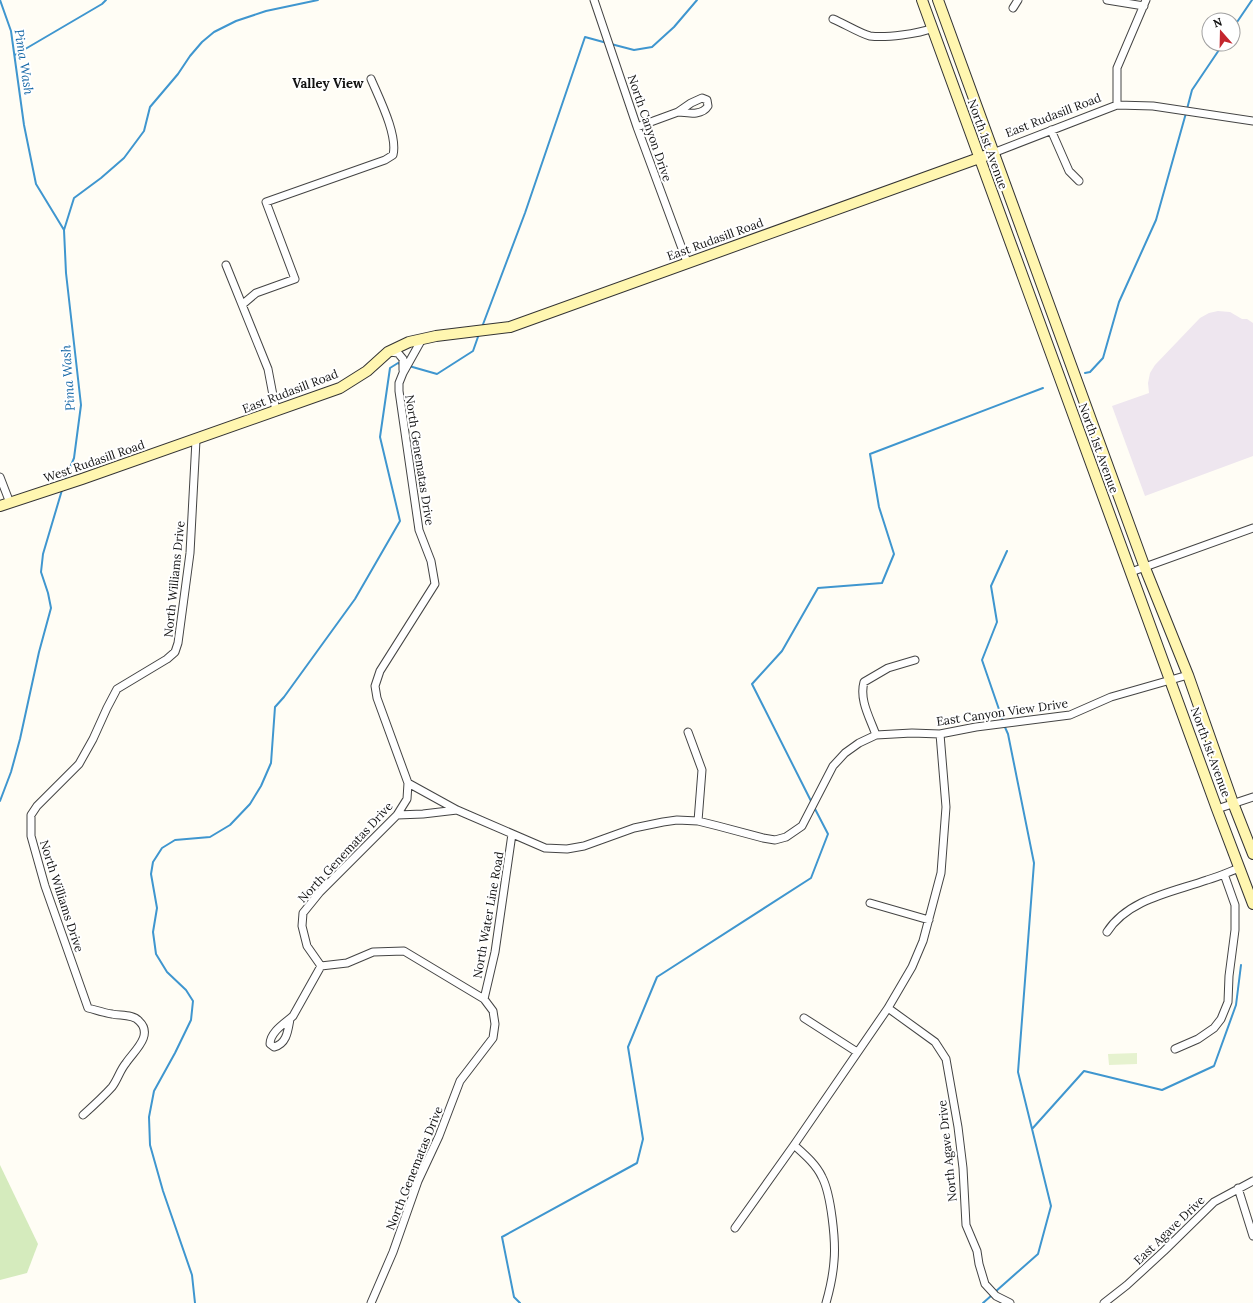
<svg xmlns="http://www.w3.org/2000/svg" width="1253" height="1303" viewBox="0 0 1253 1303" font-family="Lora,serif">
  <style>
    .industrial { fill: #eee6ef }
    .green { fill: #d5ebbd }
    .pitch { fill: #e6f2cf }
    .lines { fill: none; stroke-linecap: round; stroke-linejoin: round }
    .stream { stroke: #3f96cf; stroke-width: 2 }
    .street-casing { stroke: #444; stroke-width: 9 }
    .secondary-casing { stroke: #333; stroke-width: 12 }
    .street { stroke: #fff; stroke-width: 7 }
    .secondary { stroke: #fff6b0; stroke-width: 10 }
    .labels { text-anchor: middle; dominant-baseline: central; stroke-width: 4; stroke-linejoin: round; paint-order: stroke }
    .street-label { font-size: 12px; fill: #111; stroke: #fff }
    .water-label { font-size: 13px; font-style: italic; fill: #1768a6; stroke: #fff }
    .neighbourhood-label { font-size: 13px; font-weight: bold; fill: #111; stroke: #fff }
  </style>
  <rect width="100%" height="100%" fill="#fffdf5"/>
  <path class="industrial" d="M1218 311 1230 312 1242 319H1247L1253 323V456L1145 496 1112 406 1149 393 1148 383 1150 373 1155 365 1200 318 1209 313Z"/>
  <path class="green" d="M0 1165 38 1244 27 1273 0 1280Z"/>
  <path class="pitch" d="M1137 1053V1064L1109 1065 1108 1054Z"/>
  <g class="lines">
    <path class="stream" d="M0 0 11 31 24 125 36 184 64 230 66 273 81 405 74 458 65 480
      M1233 28 1252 0
      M611 44 634 50 652 47 674 27 697 0
      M15 55 102 4 106 0
      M1187 109 1192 90 1223 44
      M64 230 74 198 101 178 124 158 144 131 150 107 178 74 190 56 202 42 214 32 236 21 266 11 318 0
      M482 327 525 213 585 37 607 43
      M409 366 437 374 473 351 479 334
      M1085 373 1090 372 1103 358 1119 302 1156 220 1186 113
      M1003 721 982 660 997 622 991 586 1007 551
      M0 801 11 772 20 739 39 652 51 608 48 593 41 572 43 554 62 490
      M812 803 752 684 782 651 818 588 882 583 894 554 879 507 870 454 1043 388
      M1032 1129 1084 1071 1162 1090 1214 1066 1236 1005 1241 965
      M995 1292 1038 1254 1051 1206 1018 1072 1034 863 1008 734 1004 725
      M195 1303 192 1275 163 1191 150 1145 149 1117 154 1091 175 1053 191 1020 193 1001 186 990 167 972 156 954 153 932 157 908 151 874 153 862 162 848 175 840 210 837 230 825 250 804 261 786 271 763 275 707 284 697 355 599 400 521 380 437 390 368 398 363 400 364
      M520 1303 514 1297 502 1237 637 1163 643 1139 628 1047 657 977 811 878 828 834 814 807
      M983 1303 992 1295"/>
    <g class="street-casing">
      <path id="street" d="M594 0 637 127 687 262
        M1107 0 1144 6
        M1013 8 1018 0
        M833 19C843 23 861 34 870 36 886 38 918 34 933 28
        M1117 105V68L1146 0
        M637 127 678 112 691 103 702 98 707 100 708 106C702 116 688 113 678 112
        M1051 130 1069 171 1079 181
        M993 153 1117 105 1153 106 1253 121
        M226 265 268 369 276 411
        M243 304 256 293 295 279 266 202 385 160 393 155C398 135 379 98 371 79
        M390 352 398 353 403 359V370
        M0 477 10 503
        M1131 572 1253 528
        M688 732 702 770 698 821
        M876 735C870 718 859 700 864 682L888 668 915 660
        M408 783 457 810 545 848 567 849 584 846 634 828 663 822 677 820 698 821 718 826 763 838 775 840 786 837 802 826 833 766 845 753 859 743 876 735 912 733 940 734 976 727 1070 715 1111 697 1188 675
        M1217 809 1253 797
        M397 815 423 814 457 810
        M870 903 929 920
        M1107 932C1128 899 1173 892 1207 880 1218 877 1229 872 1239 868
        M484 999 495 952 512 834
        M888 1008 935 1042 946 1059 958 1127 963 1168 966 1225 977 1251 979 1264 985 1284 996 1296 1010 1303
        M804 1018 857 1052
        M290 1019C288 1030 287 1044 274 1047L270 1044C270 1032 285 1023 293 1016L321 966
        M1175 1049 1198 1039 1214 1028 1221 1019 1228 1002 1229 976 1235 930V905L1224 874
        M83 1115C93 1106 103 1097 112 1087 118 1079 120 1070 126 1063 134 1051 154 1035 139 1021 133 1014 120 1016 112 1014 104 1013 96 1010 88 1008L45 886 31 836V815L37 806 79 764 93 739 107 708 117 689 167 659 175 652 178 643 190 553 196 440
        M794 1145C804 1154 816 1164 822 1177 831 1194 836 1241 834 1261 833 1275 830 1289 826 1303
        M1238 1188 1253 1236
        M735 1228 794 1145 888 1008 912 967 923 941 941 873 946 807 940 734
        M371 1303 393 1252 418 1181 439 1136 460 1081 493 1038 495 1024 493 1011 484 999 404 951 373 952 347 963 321 966 307 946 302 926 303 913 320 892 397 815 407 799 408 783 377 698 375 686 380 671 435 584 431 561 419 530 399 391V383L403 373 422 339
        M1104 1303 1127 1285 1164 1251 1214 1202 1253 1181"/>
    </g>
    <g class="secondary-casing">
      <path id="secondary" d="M922 0 1217 809 1253 904
        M938 0 1145 568 1188 675 1233 803 1253 854
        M0 506 82 479 340 388 367 371 388 352 409 342 436 336 510 327 993 153"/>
    </g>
    <use href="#street" class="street"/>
    <use href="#secondary" class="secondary"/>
  </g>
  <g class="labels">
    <g class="street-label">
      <text transform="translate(1053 115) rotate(-21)">East Rudasill Road</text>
      <text transform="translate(650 128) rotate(71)">North Canyon Drive</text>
      <text transform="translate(988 144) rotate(70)">North 1st Avenue</text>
      <text transform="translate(715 239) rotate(-20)">East Rudasill Road</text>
      <text transform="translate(290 391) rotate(-21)">East Rudasill Road</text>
      <text transform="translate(1099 448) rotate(70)">North 1st Avenue</text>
      <text transform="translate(420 460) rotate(81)">North Genematas Drive</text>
      <text transform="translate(94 461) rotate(-19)">West Rudasill Road</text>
      <text transform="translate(174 579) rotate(-84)">North Williams Drive</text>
      <text transform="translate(1002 712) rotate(-8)">East Canyon View Drive</text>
      <text transform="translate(1211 752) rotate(70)">North 1st Avenue</text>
      <text transform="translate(345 852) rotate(-47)">North Genematas Drive</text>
      <text transform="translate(62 896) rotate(72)">North Williams Drive</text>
      <text transform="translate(488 915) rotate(-80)">North Water Line Road</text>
      <text transform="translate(947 1151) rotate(-96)">North Agave Drive</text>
      <text transform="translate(414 1168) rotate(-68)">North Genematas Drive</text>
      <text transform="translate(1169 1230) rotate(-44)">East Agave Drive</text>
    </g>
    <g class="water-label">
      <text transform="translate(24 62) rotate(81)">Pima Wash</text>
      <text transform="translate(68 378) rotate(-94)">Pima Wash</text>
    </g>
    <g class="neighbourhood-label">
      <text x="328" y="83">Valley View</text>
    </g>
  </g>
  <g transform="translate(1221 32) rotate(340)"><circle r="19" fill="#ffffff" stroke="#a0a0a0"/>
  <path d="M0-3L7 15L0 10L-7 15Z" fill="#c4262e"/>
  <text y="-6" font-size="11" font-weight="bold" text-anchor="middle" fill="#111111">N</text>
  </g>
</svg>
